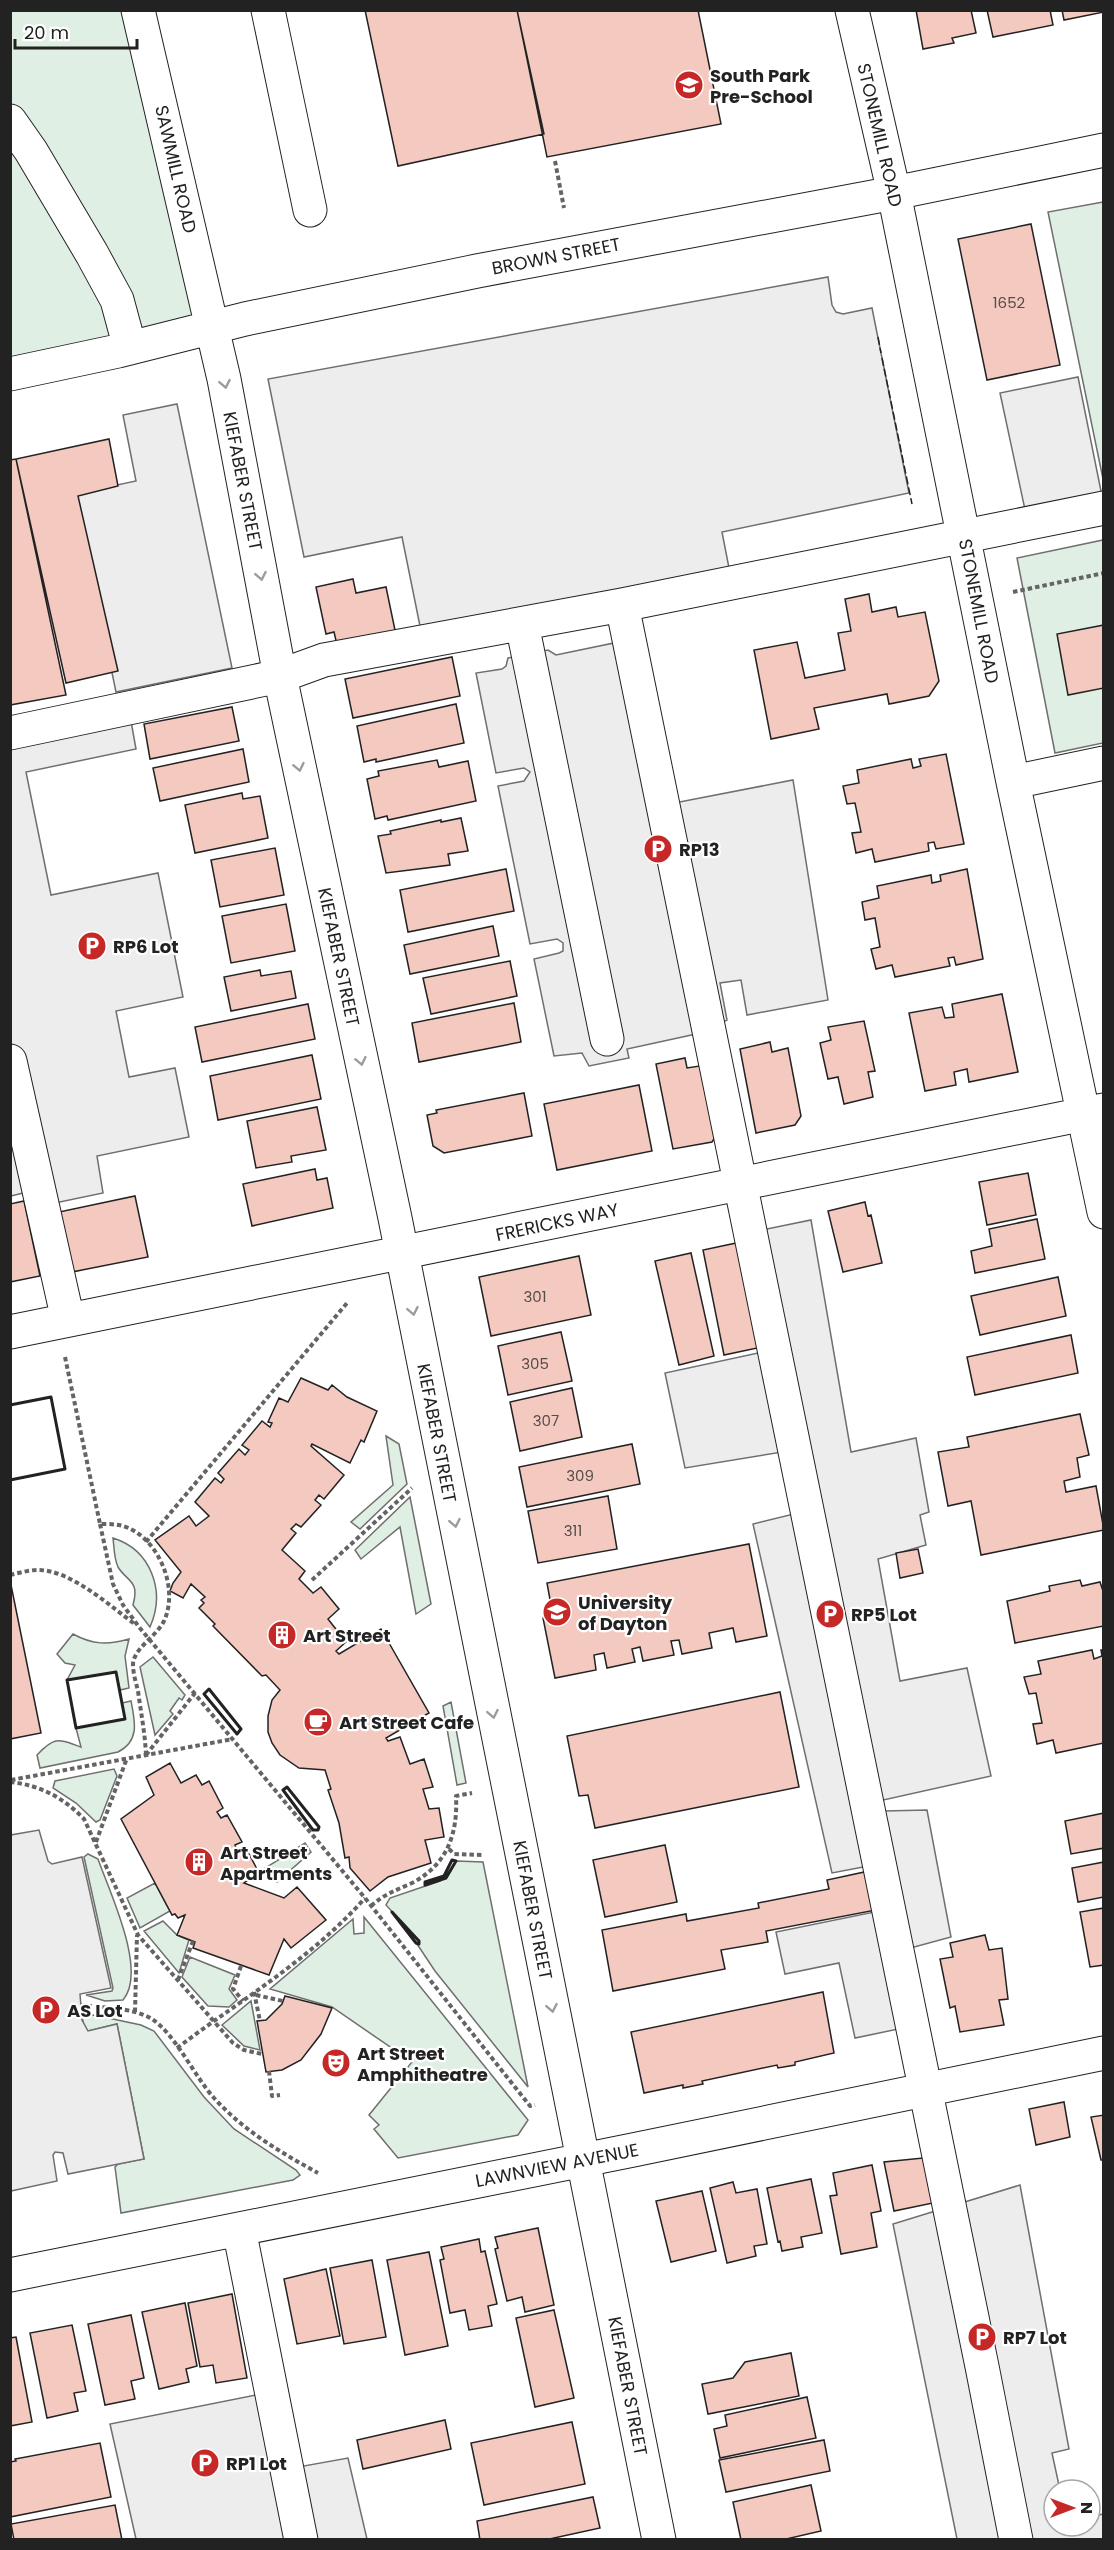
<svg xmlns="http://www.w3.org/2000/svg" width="1114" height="2550" viewBox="0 0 1114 2550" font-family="Poppins,sans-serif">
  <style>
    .green { fill: #e0efe3; stroke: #6f6f6f; stroke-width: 1.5 }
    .parking { fill: #ededed; stroke: #6f6f6f; stroke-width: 1.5 }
    .building { fill: #f3c9c0; stroke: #222; stroke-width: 1.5 }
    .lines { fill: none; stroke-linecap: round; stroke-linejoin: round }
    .minor-casing { stroke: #222; stroke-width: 35 }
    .path { stroke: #646464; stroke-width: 4; stroke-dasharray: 4.5 3; stroke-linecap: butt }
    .minor { stroke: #fff; stroke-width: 33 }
    .fence { stroke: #222; stroke-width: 1.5; stroke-dasharray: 8 3; stroke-linecap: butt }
    .wall { stroke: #222; stroke-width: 3 }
    .oneway { stroke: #9c9c9c }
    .labels { text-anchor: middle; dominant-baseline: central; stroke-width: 4.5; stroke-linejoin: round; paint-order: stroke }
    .number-label { font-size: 15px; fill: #564c4a }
    .poi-label { font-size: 18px; font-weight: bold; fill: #222; stroke: #fff; text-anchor: start }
    .street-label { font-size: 18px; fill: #222; stroke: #fff }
  </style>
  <rect width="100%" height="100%" fill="#fff"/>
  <path class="green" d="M10 11H138L214 327 11 374Z
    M1103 202H1104L1103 479 1048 212Z
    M1103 540V743L1055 753 1017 558Z
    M386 1436 399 1444 407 1484 360 1529 351 1522 393 1485Z
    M410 1497 431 1604 416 1614 400 1527 361 1559 355 1550Z
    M113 1538C151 1550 166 1591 150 1627L133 1605C140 1580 127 1582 118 1567 114 1559 114 1546 113 1538Z
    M73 1634C93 1645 108 1645 129 1639L125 1656 129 1688 120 1690 116 1672 67 1680 75 1665 65 1663 57 1654Z
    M153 1657 185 1695 182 1700 179 1698 170 1711 173 1714 155 1735 140 1667Z
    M131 1701C135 1721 140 1741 118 1752L40 1768 37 1755C55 1736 58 1739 81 1747L76 1728 125 1719 122 1703Z
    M451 1702 466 1783 457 1785 443 1706Z
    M114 1769 117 1776 100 1820 96 1822 76 1803 53 1788 55 1781Z
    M305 1843 311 1852 277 1882 262 1870Z
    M88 1854 98 1859C109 1891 148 1971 123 2000L105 2001 86 1995 112 1991 113 1988 84 1857Z
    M456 1861 483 1862 528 2087 435 1971 417 1944 419 1941 386 1905 390 1898 440 1881 450 1872Z
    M155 1883 170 1911 140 1928 127 1898Z
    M364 1917 528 2120 518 2135 398 2158 374 2129 379 2125 369 2115 412 2062 332 2007 270 1989 353 1919 354 1934 364 1933Z
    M163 1921 177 1935 189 1940 179 1973 144 1931Z
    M190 1957 235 1975 229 1989 237 2000 229 2007 208 2006 182 1977Z
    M251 2001 260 2050 244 2046 222 2025Z
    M94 2015 141 2025 154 2031 204 2097 234 2129 296 2170 300 2175 293 2180 121 2213 115 2167 118 2164 144 2159 117 2024 88 2031 84 2027 82 2016Z"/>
  <path class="parking" d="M828 277 832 305 836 312 843 314 872 308 909 493 722 532 729 568 421 631 402 537 304 557 268 379Z
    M1078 377 1103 501 1027 519 1000 393Z
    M177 404 232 668 116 692 75 494 136 481 123 415Z
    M614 643 654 807 793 780 828 1000 747 1015 741 980 720 983 727 1020 696 1034 627 1049 629 1058 589 1066 582 1053 554 1056 534 959 559 953 563 951V943L557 939 530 944 498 786 524 781 530 772 524 768 496 773 476 673 502 669 506 666 508 658 548 650 556 655Z
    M129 710 136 749 26 772 51 895 158 873 183 997 116 1011 129 1077 175 1068 189 1137 97 1156 103 1193 55 1203 27 1192 11 1196V734Z
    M811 1220 851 1452 916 1438 929 1512 920 1515 926 1545 878 1559 900 1681 967 1668 991 1776 883 1800 884 1811 927 1810 951 1937 892 1953 908 2027 855 2038 839 1963 785 1974 776 1932 904 1906 895 1861 832 1873 753 1524 794 1514 782 1452 685 1468 665 1373 767 1351 743 1234Z
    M39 1830 48 1861 52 1864 82 1857 111 1988 80 1994 82 2020 88 2031 117 2024 144 2159 68 2174 63 2153 55 2152 53 2155 57 2181 11 2191V1835Z
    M1020 2185 1069 2449 1052 2453 1060 2490H1054V2526H1090V2517L1103 2514V2539H957L893 2224Z
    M276 2391 293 2468 348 2458 367 2539H136L110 2424Z"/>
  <path class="building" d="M365 10H517L544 134 398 166Z
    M517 10H698L721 124 547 157Z
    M916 10H971L976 33 952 38 954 43 923 49Z
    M987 10H1050L1053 25 993 37Z
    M1062 10H1104V12L1064 20Z
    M1031 224 1060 365 987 380 958 239Z
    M109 439 118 486 78 496 118 671 66 683 16 459Z
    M16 459 66 695 10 705V460Z
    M353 579 356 593 386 587 396 635 338 649 334 632 326 634 316 587Z
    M869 594 872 612 896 607 898 617 925 612 939 681 929 696 889 704 887 694 814 708 819 729 771 739 754 650 797 642 805 678 845 670 838 633 851 631 845 599Z
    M1104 625V688L1068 695 1057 634Z
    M452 657 460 696 353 718 345 679Z
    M456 704 464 743 376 762V759L364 762 357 726Z
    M232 707 239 741 150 759 144 724Z
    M243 749 249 782 160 801 153 768Z
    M946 754 964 844 936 849 934 842 928 843 929 851 875 862 872 849 856 853 852 833 861 832 855 803 847 804 843 786 859 783 857 770 911 759 913 768 921 766 919 759Z
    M437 760 439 767 468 761 476 801 388 820 387 816 375 819 367 779 379 776 378 771Z
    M242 793 243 799 260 796 268 838 195 853 185 805Z
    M461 818 468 851 448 854 450 865 386 873 378 836 391 834 390 831 441 820V822Z
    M275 848 284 895 220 907 211 860Z
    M506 869 514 911 408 932 400 890Z
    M967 869 983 959 956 965 954 957 948 958 950 966 895 977 892 965 876 969 871 949 880 947 875 918 865 920 862 902 879 898 877 886 931 875 932 883 941 881 940 875Z
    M286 904 295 951 231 963 222 916Z
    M493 926 499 956 410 974 404 945Z
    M510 961 517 996 431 1014 423 978Z
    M260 970 261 976 291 971 296 998 231 1011 224 977Z
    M1002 994 1018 1072 969 1082 967 1069 954 1072 956 1085 925 1091 909 1013 942 1007 945 1018 954 1017 952 1004Z
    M514 1003 521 1042 419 1062 412 1023Z
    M308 1004 315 1039 202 1062 195 1027Z
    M864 1021 875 1071 868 1072 873 1097 844 1104 838 1077 828 1079 820 1043 831 1040 828 1027Z
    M770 1042 772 1052 788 1048 801 1116 795 1125 756 1133 740 1049Z
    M312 1055 321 1099 218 1120 210 1076Z
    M685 1058 687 1068 706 1065 719 1131 712 1142 673 1149 656 1064Z
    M639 1085 652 1151 557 1170 544 1104Z
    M524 1093 532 1136 444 1153 433 1146 427 1115 437 1113 436 1110Z
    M317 1107 326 1150 291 1156 292 1162 256 1168 247 1121Z
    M315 1169 317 1180 327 1178 333 1208 252 1226 243 1184Z
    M1028 1173 1036 1215 987 1225 979 1182Z
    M135 1196 148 1257 72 1272 59 1212Z
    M24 1201 40 1276 10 1282V1204Z
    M865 1202 868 1216 871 1215 882 1263 843 1272 828 1211Z
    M1037 1219 1045 1259 975 1273 971 1251 992 1246 989 1229Z
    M741 1242 762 1347 724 1355 703 1250Z
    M691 1253 714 1356 679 1365 655 1261Z
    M579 1256 591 1315 491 1336 479 1277Z
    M1058 1277 1066 1316 980 1335 971 1296Z
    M561 1332 572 1381 508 1395 498 1346Z
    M1071 1335 1078 1373 975 1395 967 1357Z
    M301 1378 328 1390 332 1385 347 1397 377 1411 364 1442 361 1440 350 1463 312 1444 311 1446 344 1475 324 1499 319 1495 315 1500 321 1505 301 1527 296 1524 291 1529 296 1533 282 1550 305 1571 299 1579 313 1593 321 1587 339 1609 328 1619 346 1642 336 1651 339 1654 381 1629 429 1713 386 1738 388 1741 400 1737 410 1764 424 1759 433 1787 423 1789 429 1809 439 1808 444 1837 425 1840 431 1863 388 1877 370 1891 350 1868 349 1857 345 1858 339 1823 328 1790 331 1789 325 1770 299 1768 280 1755 272 1743 268 1732V1716L272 1700 280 1690 266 1675 262 1676 213 1626 215 1624 199 1608 204 1603 201 1600 205 1597 191 1584 183 1598 170 1591 173 1583 181 1572 155 1540 189 1516 196 1526 209 1516 195 1502 215 1478 221 1483 224 1479 218 1473 239 1449 245 1455 249 1450 242 1445 262 1421 270 1427 272 1423 268 1422 279 1398 288 1402Z
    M572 1388 582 1437 520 1451 510 1402Z
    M1080 1414 1089 1455 1077 1458 1080 1477 1064 1481 1066 1492 1096 1486 1104 1530 981 1555 971 1501 948 1506 938 1452 969 1447 967 1437Z
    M632 1444 640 1484 527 1507 519 1467Z
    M608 1496 617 1549 538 1563 528 1511Z
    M749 1544 767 1636 736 1642 733 1628 709 1633 712 1648 682 1654 679 1640 671 1641 674 1655 643 1661 640 1647 632 1649 635 1662 607 1668 604 1653 594 1655 596 1670 555 1678 543 1618 553 1616 547 1583Z
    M918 1549 923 1573 900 1578 896 1553Z
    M10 1580 41 1733 10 1739Z
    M1080 1580 1082 1586 1100 1582 1104 1594V1626L1015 1643 1007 1601 1050 1591 1049 1586Z
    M1092 1650 1094 1659 1102 1656 1101 1650H1104V1743L1056 1753 1053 1740 1037 1744 1033 1724 1042 1723 1036 1693 1029 1694 1024 1677 1041 1674 1038 1661Z
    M780 1692 799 1787 595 1828 588 1795 579 1796 567 1736Z
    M170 1763 181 1783 196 1775 202 1785 209 1781 223 1808 217 1812 221 1818 227 1815 242 1842 235 1845 237 1851 245 1846 259 1873 244 1883 284 1898 297 1887 326 1920 291 1948 284 1939 269 1975 193 1948 195 1942 177 1935 185 1915 178 1918 175 1914 172 1915 121 1819 154 1795 146 1777Z
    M1104 1813V1848L1071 1854 1065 1821Z
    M665 1845 677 1902 605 1917 593 1860Z
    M1104 1862V1897L1078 1902 1072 1868Z
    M869 1871 876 1910 766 1931 768 1942 721 1950 725 1969 613 1991 602 1930 686 1914 687 1921 759 1908 758 1903 829 1889 827 1880Z
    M1104 1908V1965L1090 1967 1080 1912Z
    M985 1935 989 1950 1002 1948 1008 1999 999 2000 1004 2025 960 2032 955 2006 950 2008 940 1959 953 1957 950 1943Z
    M823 1992 834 2053 795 2062V2065L778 2068 777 2065 702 2081 703 2084 683 2088V2085L644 2093 631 2032Z
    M285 1996 332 2008 321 2034 301 2060 282 2070 266 2072 257 2021 266 2020 282 2004Z
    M1064 2102 1070 2137 1036 2145 1029 2109Z
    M1104 2115V2160H1101L1091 2117Z
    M923 2158 933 2203 894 2211 884 2162Z
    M872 2165 881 2211 871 2213 877 2247 841 2254 830 2196 837 2195 833 2173Z
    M811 2179 822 2233 801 2237 803 2247 782 2251 780 2241 778 2242 767 2188Z
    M733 2182 736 2193 757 2189 767 2244 754 2246 756 2256 727 2263 710 2188Z
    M702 2191 716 2251 671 2262 656 2201Z
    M538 2228 554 2305 525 2312 522 2297 507 2301 495 2249 498 2248 495 2237Z
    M479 2239 481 2252 485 2251 497 2304 488 2306 492 2326 469 2330 465 2310 450 2313 440 2260 444 2259 441 2247Z
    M429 2252 448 2346 405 2355 387 2260Z
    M372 2260 386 2337 344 2344 330 2268Z
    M326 2269 340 2336 297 2344 284 2279Z
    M232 2294 247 2378 216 2383 213 2365 200 2367 188 2303Z
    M185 2303 197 2366 186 2369 189 2382 159 2389 142 2312Z
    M554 2310 574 2398 535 2407 516 2318Z
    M131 2315 144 2378 131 2381 135 2399 105 2405 88 2324Z
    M72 2325 86 2391 74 2393 78 2411 47 2418 30 2333Z
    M16 2337 32 2422 10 2426V2338Z
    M791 2353 799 2396 708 2414 702 2384 733 2378 745 2362Z
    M807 2397 816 2438 720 2458 714 2429 727 2426 725 2415Z
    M445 2420 451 2449 363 2469 357 2440Z
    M572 2422 585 2484 484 2505 471 2443Z
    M824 2440 830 2471 726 2492 719 2460Z
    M100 2443 111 2497 10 2517V2462L16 2461 15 2459Z
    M811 2485 821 2531 782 2540H741L733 2502Z
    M593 2497 600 2528 545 2540H480L477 2521Z
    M115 2505 122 2540H14L11 2524Z"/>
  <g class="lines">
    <g class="minor-casing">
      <path id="minor" d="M138 10 224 379 280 676 395 1218 659 2540
        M268 10 310 210
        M852 10 894 193 1013 782 1104 1212
        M10 121 31 151 92 254 117 300 130 348
        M10 374 118 351 245 319 477 271 894 193 1104 150
        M622 605C759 1249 890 1894 1016 2540
        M522 624 607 1039
        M10 733 280 676 324 660 622 605 1104 508
        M1013 782 1104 763
        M10 1061 68 1320
        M10 1332 1104 1110
        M239 2229 301 2540
        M10 2275 633 2150 1104 2053"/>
    </g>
    <path class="path" d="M555 161 564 208
      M1013 592 1104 573
      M65 1357 100 1524C106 1524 113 1524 119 1525 157 1533 180 1587 164 1621 156 1637 134 1648 133 1664 133 1673 136 1683 138 1691 141 1713 145 1733 146 1755
      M100 1524 113 1584 123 1605 139 1627 365 1898 530 2106 535 2105
      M146 1542 347 1303
      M10 1575C19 1573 29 1570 38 1570 71 1570 110 1606 136 1625
      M312 1580 412 1488
      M146 1755 195 1693
      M11 1780 233 1739
      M10 1782C40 1785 64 1798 84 1819L138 1935 233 2043 244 2050 262 2054
      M96 1842 127 1758
      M449 1849 454 1854 484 1855
      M371 1906C384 1894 397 1890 412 1883 447 1865 458 1834 456 1796L472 1793
      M241 1966 233 1989 243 2001
      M178 1980 193 1941
      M254 1992 260 2021
      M256 1995 283 2001
      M80 2005C103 2008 132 2007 152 2019 175 2034 195 2077 214 2098 244 2131 280 2152 318 2173
      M135 2012 137 1935
      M177 2048C242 1999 311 1959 365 1898
      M269 2071 272 2096 280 2095"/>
    <use href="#minor" class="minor"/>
    <path class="fence" d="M878 337 881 353
      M882 358 912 504"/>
    <path class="wall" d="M10 1405 51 1397 65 1469 10 1480
      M116 1672 125 1719 76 1728 67 1680Z
      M209 1689 241 1729 237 1734 204 1694Z
      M287 1787 319 1827 318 1830H313L283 1790Z
      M452 1860 456 1861 446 1878 425 1885V1882L444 1876Z
      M392 1912 419 1941V1944L416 1943Z"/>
  </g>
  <defs><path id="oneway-chevron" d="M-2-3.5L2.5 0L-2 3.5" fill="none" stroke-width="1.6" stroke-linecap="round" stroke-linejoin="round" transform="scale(1.5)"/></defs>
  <g class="oneway">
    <use href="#oneway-chevron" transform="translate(225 384) rotate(79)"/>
    <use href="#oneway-chevron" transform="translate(261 576) rotate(79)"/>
    <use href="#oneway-chevron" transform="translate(299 767) rotate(78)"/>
    <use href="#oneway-chevron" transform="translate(361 1061) rotate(78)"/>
    <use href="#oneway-chevron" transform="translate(413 1311) rotate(79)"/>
    <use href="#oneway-chevron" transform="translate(455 1523) rotate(79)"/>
    <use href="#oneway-chevron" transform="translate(493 1714) rotate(79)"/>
    <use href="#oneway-chevron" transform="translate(552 2008) rotate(79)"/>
  </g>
  <defs>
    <g id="school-disc" transform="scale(1.5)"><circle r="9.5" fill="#c62828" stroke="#fff"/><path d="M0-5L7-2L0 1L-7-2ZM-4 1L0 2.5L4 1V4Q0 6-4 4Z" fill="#fff"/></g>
    <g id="parking-disc" transform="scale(1.5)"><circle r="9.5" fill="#c62828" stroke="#fff"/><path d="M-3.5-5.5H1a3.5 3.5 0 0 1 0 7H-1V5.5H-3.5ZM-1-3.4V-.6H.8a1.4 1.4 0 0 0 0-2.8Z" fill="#fff"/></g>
    <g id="university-disc" transform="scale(1.5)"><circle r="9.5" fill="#c62828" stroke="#fff"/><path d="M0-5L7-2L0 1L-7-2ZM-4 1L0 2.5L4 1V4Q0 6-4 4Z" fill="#fff"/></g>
    <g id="building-disc" transform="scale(1.5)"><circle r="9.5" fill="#c62828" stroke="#fff"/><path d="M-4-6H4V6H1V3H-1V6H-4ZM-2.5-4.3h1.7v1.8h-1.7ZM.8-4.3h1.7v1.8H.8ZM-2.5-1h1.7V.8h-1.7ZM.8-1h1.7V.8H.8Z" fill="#fff"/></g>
    <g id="cafe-disc" transform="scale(1.5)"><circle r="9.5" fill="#c62828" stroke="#fff"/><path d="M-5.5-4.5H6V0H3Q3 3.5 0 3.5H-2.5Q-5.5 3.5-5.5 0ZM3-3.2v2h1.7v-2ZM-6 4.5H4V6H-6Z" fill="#fff"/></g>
    <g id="theatre-disc" transform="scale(1.5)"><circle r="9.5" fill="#c62828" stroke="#fff"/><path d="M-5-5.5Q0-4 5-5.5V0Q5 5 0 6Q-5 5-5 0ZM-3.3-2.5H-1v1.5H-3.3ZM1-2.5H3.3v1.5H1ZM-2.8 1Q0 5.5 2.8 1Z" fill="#fff"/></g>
  </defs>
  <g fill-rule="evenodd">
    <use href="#school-disc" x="689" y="85"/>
    <use href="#parking-disc" x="658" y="849"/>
    <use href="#parking-disc" x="92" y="946"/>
    <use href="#university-disc" x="557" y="1612"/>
    <use href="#parking-disc" x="830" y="1614"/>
    <use href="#building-disc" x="282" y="1635"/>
    <use href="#cafe-disc" x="318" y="1722"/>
    <use href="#building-disc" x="199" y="1862"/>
    <use href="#parking-disc" x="46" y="2010"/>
    <use href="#theatre-disc" x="336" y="2063"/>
    <use href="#parking-disc" x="982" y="2337"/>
    <use href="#parking-disc" x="205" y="2463"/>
  </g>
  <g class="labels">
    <g class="number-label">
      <text x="1009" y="302">1652</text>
      <text x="535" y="1296">301</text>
      <text x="535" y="1363">305</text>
      <text x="546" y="1420">307</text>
      <text x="580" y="1475">309</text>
      <text x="573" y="1530">311</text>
    </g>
    <g class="poi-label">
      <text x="710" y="75">South Park<tspan x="710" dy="21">Pre-School</tspan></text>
      <text x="679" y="849">RP13</text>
      <text x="113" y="946">RP6 Lot</text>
      <text x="578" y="1602">University<tspan x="578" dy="21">of Dayton</tspan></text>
      <text x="851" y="1614">RP5 Lot</text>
      <text x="303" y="1635">Art Street</text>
      <text x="339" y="1722">Art Street Cafe</text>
      <text x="220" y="1852">Art Street<tspan x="220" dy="21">Apartments</tspan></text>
      <text x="67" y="2010">AS Lot</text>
      <text x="357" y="2053">Art Street<tspan x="357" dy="21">Amphitheatre</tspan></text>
      <text x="1003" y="2337">RP7 Lot</text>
      <text x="226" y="2463">RP1 Lot</text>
    </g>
    <g class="street-label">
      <text transform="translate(880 135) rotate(77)">STONEMILL ROAD</text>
      <text transform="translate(176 169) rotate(77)">SAWMILL ROAD</text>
      <text transform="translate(556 256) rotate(-11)">BROWN STREET</text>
      <text transform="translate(243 481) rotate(79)">KIEFABER STREET</text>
      <text transform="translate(979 611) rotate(79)">STONEMILL ROAD</text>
      <text transform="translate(339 957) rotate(78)">KIEFABER STREET</text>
      <text transform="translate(557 1222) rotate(-12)">FRERICKS WAY</text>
      <text transform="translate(437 1433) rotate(79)">KIEFABER STREET</text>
      <text transform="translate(533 1910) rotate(79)">KIEFABER STREET</text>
      <text transform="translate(557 2165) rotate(-11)">LAWNVIEW AVENUE</text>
      <text transform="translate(628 2386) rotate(79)">KIEFABER STREET</text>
    </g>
  </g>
  <rect width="1114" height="2550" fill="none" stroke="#222222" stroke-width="24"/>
  <g transform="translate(1072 2508) rotate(90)"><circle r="28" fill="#ffffff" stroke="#a7a7a7" stroke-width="1.5"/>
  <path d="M0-4.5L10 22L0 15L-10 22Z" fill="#c62828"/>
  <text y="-9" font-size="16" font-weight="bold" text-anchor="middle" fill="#222222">N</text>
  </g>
  <path d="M15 39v9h122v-9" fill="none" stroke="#222222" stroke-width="3"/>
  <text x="24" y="39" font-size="18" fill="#222222" stroke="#ffffff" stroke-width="4.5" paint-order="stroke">20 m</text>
</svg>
